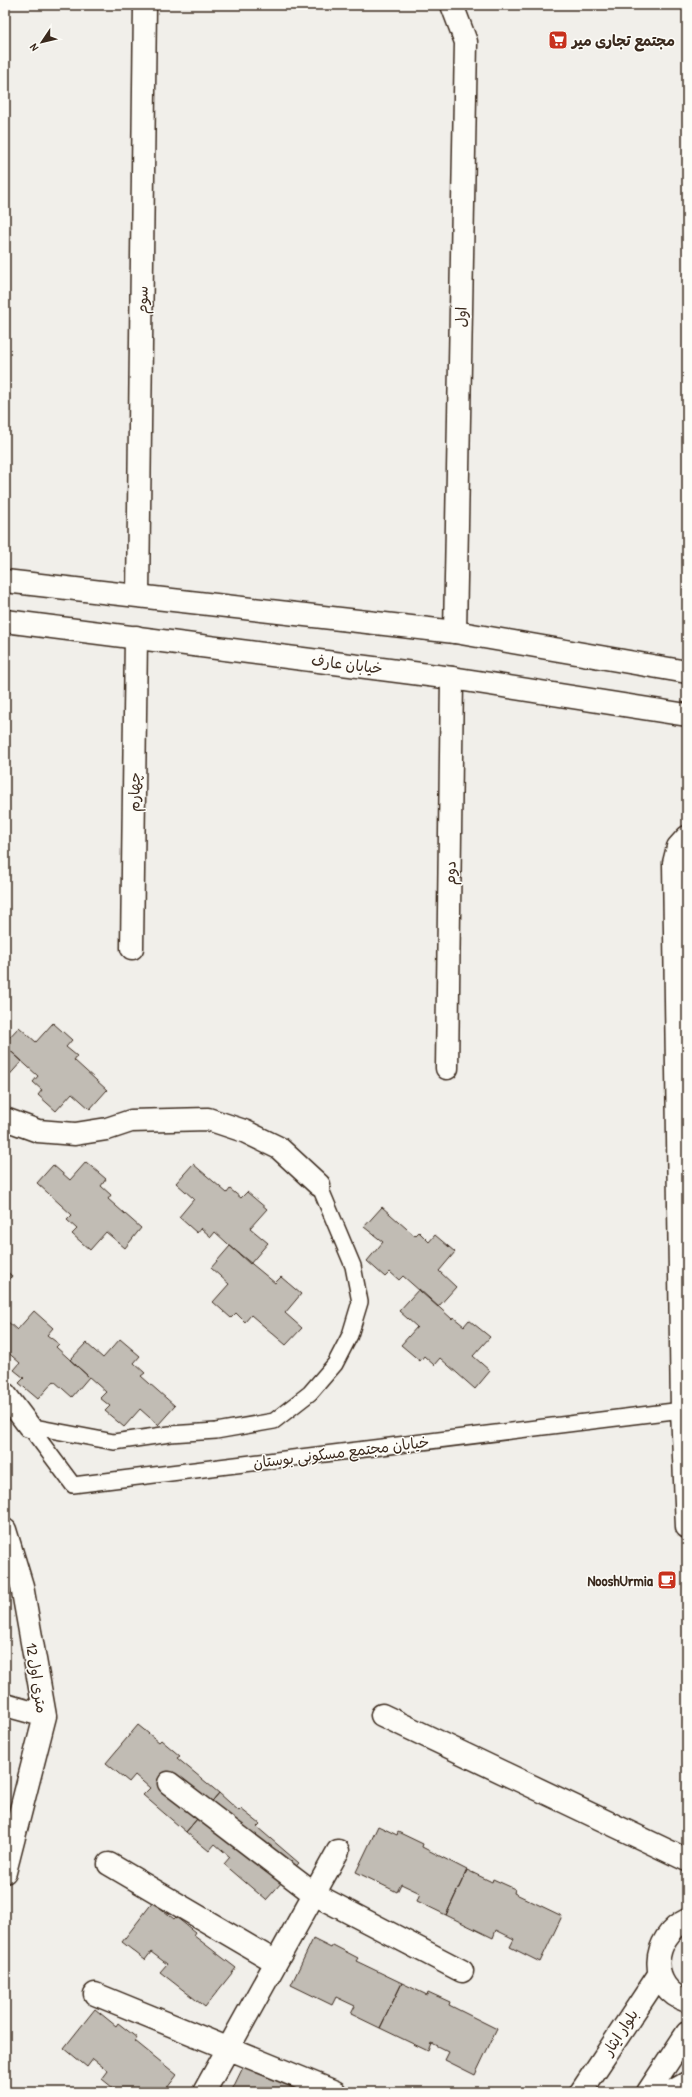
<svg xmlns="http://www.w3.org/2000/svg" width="692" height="2097" viewBox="0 0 692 2097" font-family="'Patrick Hand','Playpen Sans Arabic',sans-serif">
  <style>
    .building { fill: #c1bcb4; stroke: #3b2a1e }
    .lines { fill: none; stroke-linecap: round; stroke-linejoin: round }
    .lane-casing { stroke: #3b2a1e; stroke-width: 18 }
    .street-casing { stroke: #3b2a1e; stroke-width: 25 }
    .secondary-casing { stroke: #3b2a1e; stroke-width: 25 }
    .lane { stroke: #fdfcf7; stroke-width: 15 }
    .street { stroke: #fdfcf7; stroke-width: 22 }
    .secondary { stroke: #fdfcf7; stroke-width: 22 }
    .labels { text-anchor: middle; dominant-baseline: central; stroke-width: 3; stroke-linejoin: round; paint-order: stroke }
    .poi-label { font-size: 15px; font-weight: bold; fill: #3b2a1e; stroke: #fdfcf7; text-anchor: start }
    .street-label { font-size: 15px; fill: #3b2a1e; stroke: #fdfcf7 }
  </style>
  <rect width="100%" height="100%" fill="#f1efea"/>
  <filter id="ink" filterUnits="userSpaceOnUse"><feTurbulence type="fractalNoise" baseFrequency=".025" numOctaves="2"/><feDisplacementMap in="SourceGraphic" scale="8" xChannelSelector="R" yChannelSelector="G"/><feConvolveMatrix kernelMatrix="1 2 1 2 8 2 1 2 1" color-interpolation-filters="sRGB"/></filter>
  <g filter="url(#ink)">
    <path class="building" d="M53 1023 72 1040 66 1047 77 1056 74 1060 107 1090 90 1109 72 1093 56 1111 38 1095 42 1090 33 1082 38 1076 5 1046V1042L19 1027 36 1042Z
      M5 1046 22 1061 5 1080Z
      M86 1162 106 1179 101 1186 111 1195 108 1199 141 1228 125 1248 106 1232 90 1250 72 1234 77 1229 67 1220 72 1215 37 1183 53 1165 70 1180Z
      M193 1164 227 1193 230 1189 241 1198 247 1192 267 1209 250 1228 268 1243 250 1264 215 1232 211 1237 201 1228 197 1233 179 1217 194 1199 176 1183Z
      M382 1207 415 1236 419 1232 429 1242 435 1235 455 1252 439 1271 456 1287 438 1307 403 1276 399 1280 390 1272 385 1277 367 1261 383 1242 364 1227Z
      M230 1246 275 1283 281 1277 301 1294 285 1313 302 1328 286 1345 251 1315 245 1322 236 1313 231 1318 213 1302 229 1284 211 1268Z
      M5 1270 12 1276 5 1284Z
      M419 1289 452 1319 453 1317 464 1326 469 1320 490 1337 473 1356 490 1371 475 1389 440 1358 434 1365 424 1356 420 1361 401 1345 417 1327 399 1311Z
      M34 1311 53 1328 47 1335 59 1344 56 1347 89 1377 72 1397 54 1381 38 1399 19 1383 24 1378 14 1370 20 1363 5 1350V1319L17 1330Z
      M120 1339 140 1356 134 1363 145 1373 141 1376 175 1406 158 1425 140 1409 124 1427 105 1411 110 1406 100 1398 106 1392 70 1360 86 1343 103 1358Z
      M138 1725 159 1742 161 1740 180 1756 177 1758 219 1793 186 1832 143 1795 150 1788 135 1775 129 1782 106 1763Z
      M219 1793 239 1811 241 1809 260 1824 257 1827 299 1863 266 1900 224 1864 230 1857 215 1844 209 1851 186 1832Z
      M378 1826 397 1835 398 1832 423 1844 422 1847 467 1870 446 1915 417 1901 420 1893 401 1884 397 1892 356 1872Z
      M467 1870 492 1882 493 1879 515 1889 514 1893 562 1916 540 1962 510 1947 514 1939 496 1930 493 1938 446 1915Z
      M153 1902 174 1919 176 1917 195 1932 193 1935 236 1968 205 2007 160 1972 167 1964 151 1952 145 1960 122 1942Z
      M313 1939 331 1948 333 1945 358 1958 356 1961 402 1983 380 2028 351 2014 355 2006 336 1997 332 2005 291 1985Z
      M402 1983 427 1995 428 1992 450 2002 449 2005 497 2029 475 2075 445 2060 449 2052 431 2043 428 2051 380 2028Z
      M95 2009 116 2026 118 2023 137 2038 135 2041 177 2075 164 2092H118L102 2079 108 2071 93 2059 87 2067 64 2048Z
      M249 2055 324 2092H231Z"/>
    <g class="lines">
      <g class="lane-casing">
        <path id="lane" d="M29 1426 73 1485 682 1410
          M29 1426 114 1442 170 1434 216 1431 274 1421 310 1393 335 1364 350 1335 360 1302 353 1266 319 1185"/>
      </g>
      <g class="street-casing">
        <path id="street" d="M452 5 466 42 455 632
          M138 595 145 5
          M132 948 136 637
          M447 1068 452 678
          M5 1119 38 1131 75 1134 107 1129 131 1121 208 1119 244 1131 279 1148 319 1185
          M5 1394 29 1426
          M5 1530 22 1586 45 1716 5 1872
          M5 1705 45 1716
          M382 1715 687 1860
          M169 1783 314 1894 462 1971
          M109 1864 276 1962
          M95 1994 335 2092
          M204 2092 338 1851"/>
      </g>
      <g class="secondary-casing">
        <path id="secondary" d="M5 581 455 632 687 672
          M5 621 452 678 687 715
          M687 837 678 847 674 863 682 1410 687 1527
          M687 1920C651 1937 647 1988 687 2001
          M581 2092 660 1973
          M648 2092 687 2033
          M671 2092 687 2083"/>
      </g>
      <use href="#lane" class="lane"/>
      <use href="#street" class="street"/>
      <use href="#secondary" class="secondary"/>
    </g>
  </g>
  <defs>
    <g id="supermarket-square" transform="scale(1)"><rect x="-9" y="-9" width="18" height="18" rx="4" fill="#c8321e" stroke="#fdfcf7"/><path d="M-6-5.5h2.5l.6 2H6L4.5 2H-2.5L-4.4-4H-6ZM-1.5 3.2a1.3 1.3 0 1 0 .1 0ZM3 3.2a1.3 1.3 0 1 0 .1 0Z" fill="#fff"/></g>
    <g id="cafe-square" transform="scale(1)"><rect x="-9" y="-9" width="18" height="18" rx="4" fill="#c8321e" stroke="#fdfcf7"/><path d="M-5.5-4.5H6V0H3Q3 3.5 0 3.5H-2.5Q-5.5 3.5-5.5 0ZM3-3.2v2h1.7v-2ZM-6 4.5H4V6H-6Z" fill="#fff"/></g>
  </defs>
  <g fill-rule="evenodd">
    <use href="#supermarket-square" x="558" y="40"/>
    <use href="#cafe-square" x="667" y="1580"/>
  </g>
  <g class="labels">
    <g class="poi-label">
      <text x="572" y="40">مجتمع تجاری میر</text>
      <text x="653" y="1580" text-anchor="end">NooshUrmia</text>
    </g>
    <g class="street-label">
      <text transform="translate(142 300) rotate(-89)">سوم</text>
      <text transform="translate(461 317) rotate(-89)">اول</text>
      <text transform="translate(347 664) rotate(7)">خیابان عارف</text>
      <text transform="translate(134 792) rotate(-89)">چهارم</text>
      <text transform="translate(450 873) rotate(-89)">دوم</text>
      <text transform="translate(341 1452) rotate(-7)">خیابان مجتمع مسکونی بوستان</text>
      <text transform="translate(37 1678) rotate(81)">12 متری اول</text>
      <text transform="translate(620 2032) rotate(-57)">بلوار ایثار</text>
    </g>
  </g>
  <rect width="692" height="2097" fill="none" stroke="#fdfcf7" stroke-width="20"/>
  <rect x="10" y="10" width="672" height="2077" fill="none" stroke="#3b2a1e" stroke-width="1.5" filter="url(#ink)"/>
  <g transform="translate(42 42) rotate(235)" stroke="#fdfcf7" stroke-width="3" paint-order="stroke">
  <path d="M0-3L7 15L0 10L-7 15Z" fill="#3b2a1e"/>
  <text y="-6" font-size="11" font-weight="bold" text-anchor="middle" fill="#3b2a1e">N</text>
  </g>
</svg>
